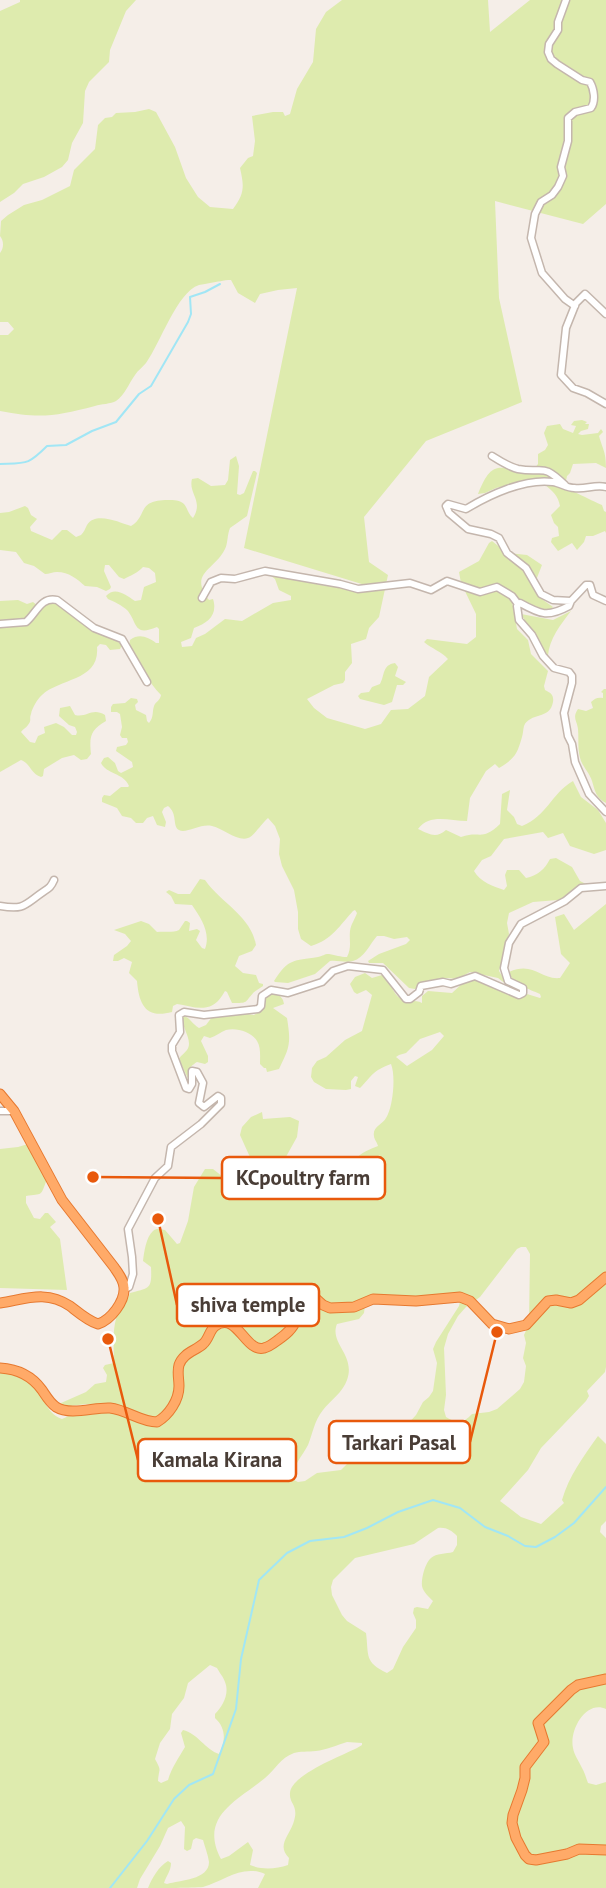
<svg xmlns="http://www.w3.org/2000/svg" width="606" height="1888" viewBox="0 0 606 1888" font-family="'PT Sans',sans-serif">
  <style>
    .green { fill: #deebae; fill-rule: evenodd }
    .lines { fill: none; stroke-linecap: round; stroke-linejoin: round }
    .stream { stroke: #a1e6f5; stroke-width: 2 }
    .minor-casing { stroke: #c4b6ad; stroke-width: 9 }
    .highway-casing { stroke: #e67930; stroke-width: 11 }
    .minor { stroke: #fff; stroke-width: 6 }
    .highway { stroke: #ffaa68; stroke-width: 9 }
    .leader { fill: none; stroke: #e8590c; stroke-width: 2.5 }
    .callout-dot { fill: #e8590c; stroke: #fff; stroke-width: 2.5 }
    .callout { fill: #fff; stroke: #e8590c; stroke-width: 2.5 }
    .callout-label { font-size: 21px; text-anchor: middle; font-weight: bold; fill: #493d36 }
  </style>
  <rect width="100%" height="100%" fill="#f5eee8"/>
  <path class="green" d="M20 0H136L126 11 110 50 109 62 89 82 85 91 83 123 72 143 68 160 62 167 44 177 23 184 14 193 0 202V11L20 2Z
    M342 0H488L490 32 530 0H606V204L583 224 495 201 499 298 522 402 426 441 364 517 369 562 388 575 379 617 369 628 366 639 351 644 352 663 345 672V680L343 683 334 685 307 699 314 708 327 718 365 729 381 724 391 710 408 709 425 696 429 677 448 659C441 651 432 649 424 642L427 639 467 644 476 637V614L461 583 459 572 479 561 489 543 492 541 507 553 527 555 542 565 533 588 539 597 553 607 550 610 531 608 503 586 498 587 507 594 512 601 517 629 528 640 531 654 548 671 544 686 545 690C551 693 554 695 553 702 550 720 530 712 524 726 523 730 523 734 522 737 517 755 514 759 499 768L495 764 486 771 470 798 467 821C449 821 430 813 418 829 429 834 436 839 446 830L461 837C481 830 481 842 500 824L502 794 510 790 507 810 514 817 517 824 522 826C547 816 551 794 573 781L581 797 598 810 606 823V850L594 854 570 846 563 833 548 838 543 832 504 839 491 856 482 860 474 871C480 882 493 886 504 890L507 886 505 875 507 870H519L526 878C537 876 545 869 550 859L556 858 572 867 580 881 586 884 565 897 558 900 533 902 509 913 507 923 509 934 499 971 506 982 518 989V991H515L498 978 470 972 457 979 447 978 425 982 415 989 409 988 383 963H369L368 961 379 954 406 944 410 940 407 937 394 939 384 936H377C370 944 364 958 353 961 346 963 337 960 330 961L315 974 288 983 275 982 274 981C289 958 293 961 318 957 324 956 323 954 329 954 336 955 340 957 347 957 352 947 349 941 350 931 351 924 355 919 357 913L355 910 353 911C340 925 332 940 311 946L301 939 298 929V912L294 890 282 866 279 854 280 839 275 826 268 818C262 823 254 836 248 838 238 842 222 828 212 826 201 823 186 834 179 830 172 826 178 814 168 806L164 808 162 812 166 822 165 827 157 825 153 816 147 818 143 823H136L131 818 122 816 117 808 102 802V798L104 795 110 796 121 787H128L129 786C124 773 106 774 101 763L104 758 108 757 115 763 118 771 121 773 133 767 132 762 116 751 117 747 126 745 128 742 127 738H122L120 735 122 727 120 714 117 712H111V707L113 704 125 703 131 698 137 699 138 702 135 705 136 710 146 715 147 721 149 723C154 717 152 712 154 706 156 701 160 701 161 695 148 682 140 664 129 649L130 640C139 633 148 637 156 643H159V629L157 627C133 637 138 623 127 610 123 606 113 601 108 599L106 596C115 586 126 595 135 601L141 600 144 587 156 582 155 573 149 568 143 567C139 572 130 576 124 579L119 577 109 565H105L104 571 111 587 110 589 106 591 97 587 85 586C77 579 69 572 57 572 53 572 49 574 45 574L34 566 24 563 16 552 0 550V513L9 512 25 506 28 508 31 515 37 519 30 527 31 531 52 540 62 530H67L76 537 81 535C84 532 85 529 87 525 96 511 120 523 131 526 148 516 136 500 168 500 174 500 180 500 184 504 188 509 188 514 193 518 204 501 188 493 192 479L198 478 211 486 225 485 228 480 230 460 236 456 239 466 237 494 240 495 244 493 253 471H255L257 473 247 516 230 528C227 535 228 543 225 549 215 570 188 573 209 600L213 599C218 615 208 623 194 628L191 638 181 642 182 647 192 646 196 638 205 634 225 619 242 621 273 603 291 600V596L279 590 275 579 271 576 273 573 321 585 344 588 354 592 378 589 244 548 297 288 278 290 260 294 255 303 238 293 231 280C223 280 218 282 210 283 207 284 203 284 199 285 177 292 160 344 146 363 143 367 138 370 135 375 129 383 125 395 116 401 111 404 101 404 95 406 56 416 41 419 0 411V335H8L14 329 8 322H0V253C4 248 4 241 0 236L1 221 8 215 24 205 42 200 70 186 74 170 95 149 98 125 105 118 112 117 116 113 135 112 149 109 156 112 175 147 186 178 198 197 210 207 233 209C245 193 244 186 240 168L248 158 253 156 255 141 252 116 273 112H283L285 116 290 114 297 89 313 62 316 29 326 12Z
    M582 420 587 422 585 424H589L588 429 581 431 578 434 582 435 598 433 601 429 603 432 599 436C603 450 606 452 606 468L596 463 573 464 570 473 567 476 566 481 561 482 553 478 532 479 496 488 485 493 478 494C492 459 498 467 531 473L538 464V454L545 450 548 445 544 433 547 426 560 424 563 429 573 433 576 426 571 425 574 421Z
    M545 485C566 485 583 497 602 505L604 511 606 512V533L605 531 593 536H586L584 542 577 550 572 543 558 551 551 542 552 538 559 536 558 527 554 523 551 515 560 506C558 496 553 491 545 485Z
    M18 600 27 604 33 602 38 606 26 621 0 622V601Z
    M51 601C72 607 85 628 102 635 110 639 116 639 122 645L120 649 110 650 106 645 100 644 97 647C100 681 60 678 42 695 38 698 32 708 31 714 29 719 32 720 28 725 26 728 23 729 21 732L30 742 35 743 38 736 45 733 44 727 56 723 64 727 72 735H76L77 732 75 727 69 725 59 716 60 708 70 706 75 715C87 718 92 707 105 715L106 721C91 730 89 735 91 754L87 759 81 760 74 755 62 758 44 769 43 776 41 777C31 774 30 763 21 760L0 772V626H27L46 602Z
    M571 611C561 624 549 639 548 656L521 614 553 620Z
    M395 663 398 667 395 676 406 682 403 685H397L392 702 384 705 360 699 358 696 361 693 369 692 372 687 380 684C385 675 382 665 395 663Z
    M604 689H606V803C596 798 595 791 592 781 590 774 584 768 581 761 577 749 579 740 578 729 577 720 572 718 578 709L586 711 593 708 591 702C595 698 598 697 603 698V693L601 692Z
    M200 879 205 880C221 903 251 916 256 945L252 951 239 956 235 966 243 973 256 975 259 983 263 984V986C260 988 257 990 254 992 244 1003 249 1003 232 1003L227 992 225 991C223 994 221 998 218 1001 206 1013 191 1006 177 1004L173 1006 172 1012C146 1019 139 1005 137 981L129 973 132 962 124 958 118 961H113L114 955 127 946 131 941 125 934 114 930 141 921 149 924 157 932C164 931 173 933 179 930L185 921H187L190 923 189 931 197 929 200 931 196 940 202 948 205 949C211 933 201 918 192 905L175 904 171 896 166 892 169 890 178 894H190Z
    M606 904V1367L605 1372 587 1391 589 1396 586 1401 541 1448 528 1470 500 1501 521 1517 541 1524 564 1503 562 1500C569 1476 583 1457 598 1436L606 1444V1521L601 1526 600 1532 606 1538V1709C586 1700 569 1730 573 1748 574 1755 579 1761 582 1768 585 1773 586 1778 588 1783L596 1785 606 1782V1888H258L265 1874C242 1864 224 1881 203 1887 192 1888 161 1888 148 1888 152 1878 159 1866 168 1861L171 1863C171 1871 166 1876 164 1883L167 1884C180 1880 209 1880 209 1862 208 1855 205 1847 203 1840L196 1838 193 1840 191 1849 187 1851 184 1849 185 1827 181 1821 168 1828 160 1846 140 1879 137 1888H0V1368C8 1372 26 1377 32 1383 44 1394 45 1413 62 1419L94 1405 86 1404 62 1407 61 1403 86 1392 95 1384 106 1382 107 1375 103 1368 105 1365 114 1363C114 1346 111 1323 121 1307 124 1302 128 1300 130 1293 150 1288 152 1289 151 1267L143 1261C144 1253 146 1237 153 1231 156 1228 160 1229 165 1230L177 1244 180 1243 188 1221 194 1187 205 1169H213L241 1191 245 1192 252 1188 260 1179 273 1177C272 1183 276 1190 282 1192 289 1189 293 1183 300 1180 314 1175 337 1175 348 1169 355 1166 351 1165 355 1160 360 1153 370 1149 378 1146 377 1142 374 1139 374 1136 372 1127 383 1124 386 1118 393 1107 396 1076 391 1064 372 1071 373 1075 360 1088L355 1086 358 1077 355 1076 351 1081V1089L346 1090 326 1089 314 1082 311 1077 312 1068 317 1061 326 1057 345 1040 362 1031 372 995 366 990 357 994 354 992 350 984 355 977 365 973 372 978 382 975C391 982 393 994 400 998 407 1003 415 999 422 1003V996L428 991 452 993 464 982 475 980 513 996 518 997 527 994 540 998 541 997 540 994C529 989 512 984 509 972 534 961 540 980 560 978L570 963 561 954 555 917 564 914 574 930ZM440 1032 444 1036 432 1050 407 1066 396 1057 399 1055 406 1053 420 1039ZM521 1247H526L530 1254 529 1324 524 1335 526 1343 523 1358 526 1366 524 1382 520 1389 497 1409 489 1412 472 1414C464 1423 457 1424 446 1417L444 1410 446 1395 444 1348 448 1334 458 1316 466 1307 480 1297 517 1249ZM382 1301H460L459 1306 436 1342 433 1349 437 1363 433 1391 429 1397 423 1402 416 1415 406 1426 399 1429 393 1442 364 1450 357 1454 341 1470 317 1473 305 1481 298 1482 292 1479C292 1466 302 1457 308 1445 313 1433 314 1421 323 1410 331 1400 343 1392 347 1380 356 1355 329 1343 337 1324L359 1319 364 1313 365 1305ZM438 1528C446 1527 451 1530 457 1536V1545L453 1552C446 1554 436 1553 431 1558 425 1563 421 1579 422 1586 423 1592 429 1597 433 1601L428 1609 417 1607 414 1608 413 1613 416 1620V1628L403 1647 393 1669 387 1673C364 1662 369 1656 366 1633L347 1621 342 1615 332 1595 331 1587 333 1580 355 1558 414 1544ZM210 1665 217 1668C219 1672 224 1678 225 1682 230 1694 222 1707 215 1714V1718C226 1728 226 1741 219 1754 206 1750 197 1733 183 1730L181 1733 185 1747C178 1759 172 1767 168 1780L161 1783 158 1781C159 1767 162 1772 155 1759L160 1743 170 1729 172 1714 184 1698 188 1683ZM347 1742 362 1743V1745L357 1748C341 1756 291 1775 290 1793 289 1805 300 1805 293 1824 288 1837 277 1846 289 1858L288 1865C276 1869 262 1870 250 1865L253 1850 248 1842 229 1856 221 1859C198 1816 239 1800 265 1778 276 1769 280 1758 294 1753 300 1751 308 1752 316 1751 326 1750 337 1745 347 1742Z
    M269 993H278L283 1000 284 1004 273 1008 287 1018C291 1043 290 1047 279 1069L267 1072 266 1068H264L260 1064C260 1057 261 1047 257 1041 252 1032 236 1027 226 1030 221 1032 216 1036 210 1038L204 1036 201 1041 208 1056V1062L205 1064 197 1062C187 1068 190 1071 189 1081L179 1059C181 1055 185 1053 187 1050 194 1040 180 1027 183 1016 189 1016 193 1025 199 1028L206 1025 212 1017 242 1013 254 1015C264 1010 262 1000 269 993Z
    M262 1112 263 1119 290 1117 299 1121 297 1137 282 1164 280 1174 258 1175 240 1135 242 1127 251 1117Z
    M28 1144 47 1179C40 1198 43 1193 26 1196V1203L34 1218 40 1219 45 1213H48L56 1222 50 1227 60 1239 67 1290 0 1288V1149L18 1147Z"/>
  <g class="lines">
    <path class="stream" d="M0 464C27 463 28 465 47 446L66 445 92 431 116 422 139 394 151 386 188 322 191 314 190 297 205 292 220 284
      M110 1888 147 1841 174 1799 189 1785 213 1774 236 1709 241 1659 259 1580 287 1553 310 1541 344 1537 367 1528 398 1512 433 1500 460 1508 485 1527 508 1536 525 1546 536 1547 555 1537 574 1523 606 1487"/>
    <g class="minor-casing">
      <path id="minor" d="M566 0 558 22V30L549 44 548 52 551 59 557 64 582 80 590 82C594 89 596 101 591 108L575 112 568 118V141L561 167 563 176 558 187 552 195 541 202 535 214 531 238 542 273 565 299 575 306
        M606 314 585 294 576 303 566 328 561 375 573 388 587 393 606 404
        M492 456C500 461 509 467 518 469 545 474 541 462 565 485
        M606 487C595 484 585 490 574 488 567 488 560 483 553 482 525 478 489 495 466 509L448 504 446 506 449 513 468 529 491 534 499 538 507 553 526 568 541 594 553 600 571 601 569 606C547 618 540 614 520 603L517 606 519 620 532 635 543 656 554 668 569 672 572 676V683L564 713 568 736 572 744 575 762 589 794 606 812
        M202 598 211 582 221 578 235 579 265 571 340 584 358 589 410 583 431 590 447 581 480 592 497 587 512 596 518 604
        M571 601 586 585H590L593 595 606 601
        M0 624 26 622C36 614 41 596 57 600L94 628 122 639 147 682
        M0 906C25 910 24 905 43 892 49 888 51 887 54 880
        M0 1111H14
        M125 1289 129 1287 133 1274 132 1257 128 1229 155 1178 168 1166 171 1147 201 1124 221 1104V1098L218 1096 204 1107 199 1103 203 1083 197 1072 192 1071V1084L189 1089 186 1088 172 1051V1045L180 1032 179 1015 184 1012 204 1015 258 1009 261 1006 262 996 271 990 288 993 322 982 333 971 348 966 383 970 406 999H410L419 992 421 986 443 982 451 984 475 976 519 995 523 993V988L508 981 504 968 509 943 521 924 565 901 581 888 606 886"/>
    </g>
    <g class="highway-casing">
      <path id="highway" d="M0 1094 14 1111 62 1200 114 1267C118 1273 124 1280 124 1288 125 1301 111 1320 98 1324 88 1321 79 1313 70 1306 46 1290 26 1299 0 1303
        M0 1368C17 1369 32 1376 42 1390 46 1396 50 1403 56 1407 71 1416 94 1407 110 1408 127 1410 141 1422 157 1422 169 1415 179 1400 179 1386 179 1379 177 1372 179 1365 183 1353 195 1351 203 1344 209 1339 209 1331 215 1326 237 1310 245 1353 264 1348 269 1347 274 1343 278 1340 285 1335 293 1329 296 1320 297 1313 295 1306 296 1299L302 1293 312 1295 323 1305 330 1308 354 1307 373 1299 416 1301 460 1297 470 1301 492 1324 509 1329 526 1325 548 1301 556 1300 571 1303 579 1300 606 1277
        M606 1679 578 1685 571 1690 538 1723 544 1742 525 1767V1778L522 1790 513 1815 512 1823 516 1838 525 1855 529 1859 536 1860 567 1854 579 1849 606 1850"/>
    </g>
    <use href="#minor" class="minor"/>
    <use href="#highway" class="highway"/>
  </g>
  <path class="leader" d="M93 1177L222 1178M158 1219L177 1305M497 1332L470 1442M108 1339L138 1460"/>
  <g class="callout-dot">
    <circle cx="93" cy="1177" r="7"/>
    <circle cx="158" cy="1219" r="7"/>
    <circle cx="497" cy="1332" r="7"/>
    <circle cx="108" cy="1339" r="7"/>
  </g>
  <g class="callout">
    <rect x="222" y="1157" width="163" height="42" rx="7"/>
    <rect x="177" y="1284" width="142" height="42" rx="7"/>
    <rect x="329" y="1421" width="141" height="42" rx="7"/>
    <rect x="138" y="1439" width="158" height="42" rx="7"/>
  </g>
  <g class="callout-label">
    <text x="303" y="1185">KCpoultry farm</text>
    <text x="248" y="1312">shiva temple</text>
    <text x="399" y="1450">Tarkari Pasal</text>
    <text x="217" y="1467">Kamala Kirana</text>
  </g>
</svg>
